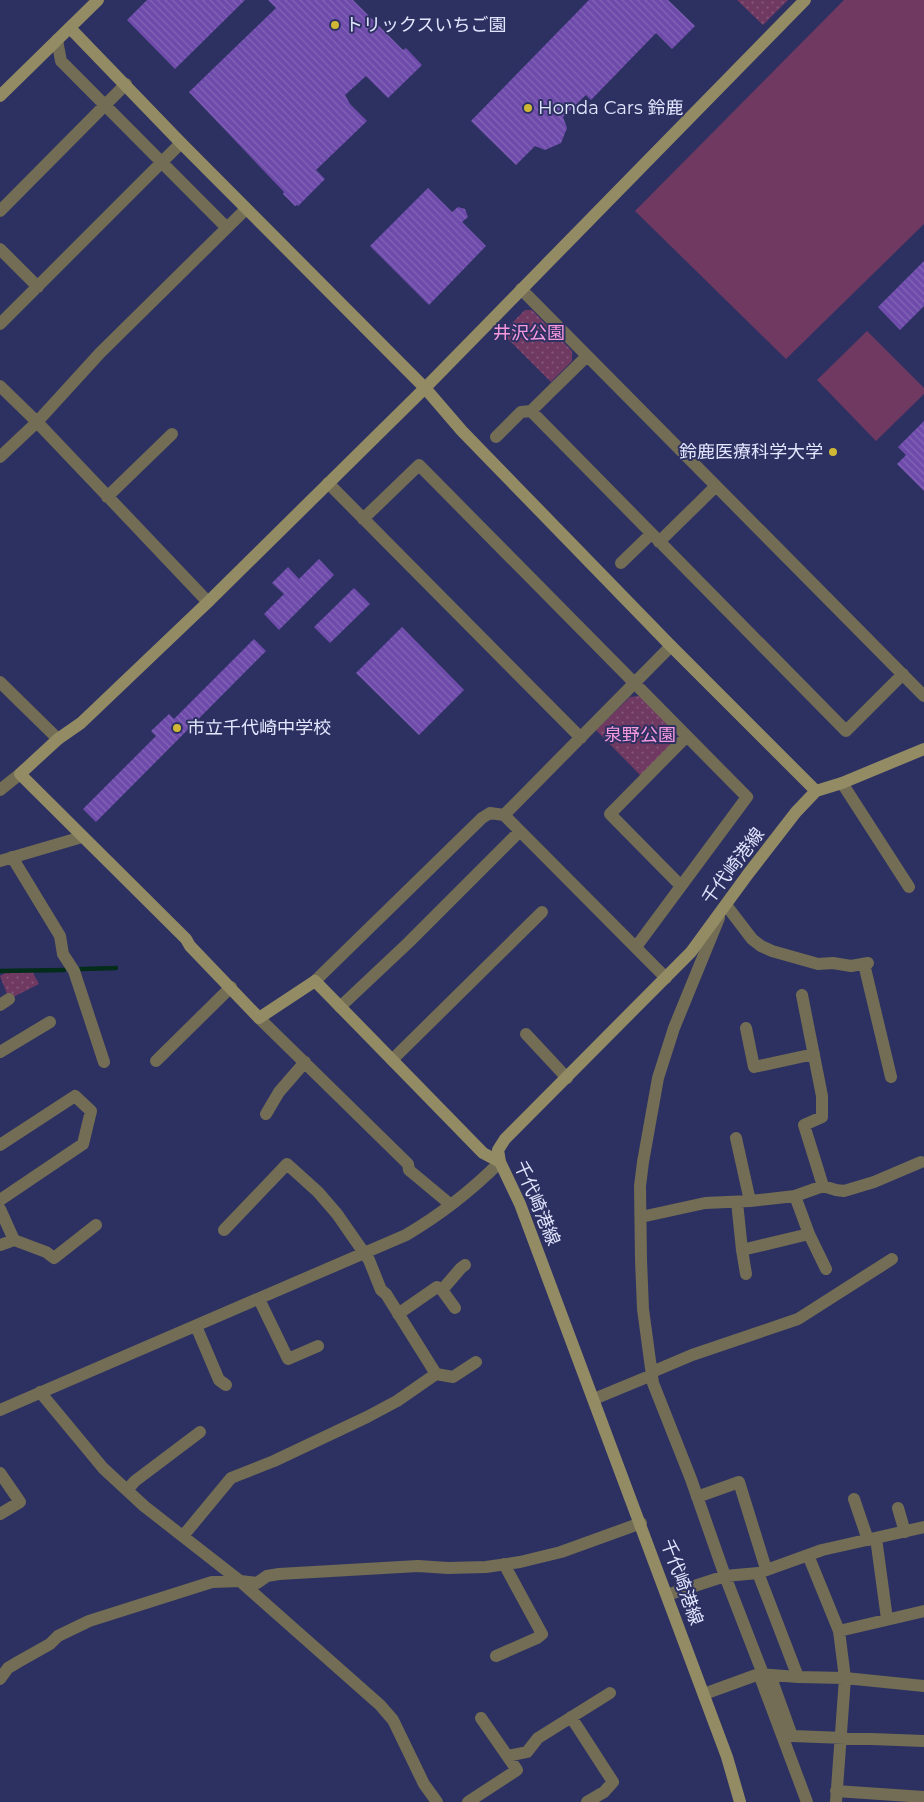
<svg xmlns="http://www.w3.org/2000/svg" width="924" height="1802" viewBox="0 0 924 1802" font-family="Montserrat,'Noto Sans JP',sans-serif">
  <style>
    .grass { fill: url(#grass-dots) }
    .pitch { fill: #703962 }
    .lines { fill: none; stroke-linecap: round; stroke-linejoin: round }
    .stream { stroke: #032d1a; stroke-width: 4.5 }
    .building { fill: url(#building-back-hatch) }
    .street { stroke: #726d54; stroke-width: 12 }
    .secondary { stroke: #938b63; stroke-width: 12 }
    .poi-dot { fill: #d0b736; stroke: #2d3161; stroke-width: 2 }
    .labels { text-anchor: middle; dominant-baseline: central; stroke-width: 4; stroke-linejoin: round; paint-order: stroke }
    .poi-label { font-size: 18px; fill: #e2e6ff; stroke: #2d3161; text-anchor: start }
    .park-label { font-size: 18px; fill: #f899de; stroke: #2d3161 }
    .street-label { font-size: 18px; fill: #e2e6ff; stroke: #2d3161 }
  </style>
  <defs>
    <pattern id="grass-dots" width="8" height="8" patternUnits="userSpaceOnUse" patternTransform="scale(1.25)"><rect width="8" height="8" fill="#703962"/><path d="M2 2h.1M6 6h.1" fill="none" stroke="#84567a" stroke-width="1.8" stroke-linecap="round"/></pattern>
    <pattern id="building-back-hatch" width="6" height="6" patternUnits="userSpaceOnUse" patternTransform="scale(1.25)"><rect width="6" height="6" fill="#6e4baa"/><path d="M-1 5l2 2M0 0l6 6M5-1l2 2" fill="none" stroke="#8265b7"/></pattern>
  </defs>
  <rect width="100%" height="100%" fill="#2d3161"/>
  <path class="grass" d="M737 0H788L763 25Z
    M525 310H532L572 351V361L551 382 502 333Z
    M640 696 676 732V740L641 776 596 730 630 697Z
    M32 971 39 984 9 999 0 976 7 972Z"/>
  <path class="pitch" d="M844 0H924V224L786 359 635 211Z
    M867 331 924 388V394L876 441 817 380Z"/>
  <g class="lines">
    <path class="stream" d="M81 969 116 968
      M0 971 64 970"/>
  </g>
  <path class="building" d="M147 0H245L175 69 127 20Z
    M268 0H353L403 50 406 48 422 65 388 98 366 76 345 95 350 104 367 121 316 170 325 179 298 206 297 205 295 206 283 194 284 192 189 92 276 8Z
    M589 0H668L695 26 672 49 656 33 591 100 586 95 563 117 567 128 561 143 545 150 535 146 516 165 471 121Z
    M428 188 452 212 458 207 465 209 468 217 462 222 486 246 429 305 370 246Z
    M924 261V306L900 330 878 307Z
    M924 421V491L897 464 906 455 898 447Z
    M319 559 334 575 279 630 264 614 284 594 272 583 288 567 299 579Z
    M354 588 370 604 330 643 314 627Z
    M402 627 464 690 419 735 356 673Z
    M254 639 266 651 96 822 83 809 156 736 151 731 169 714 174 719Z"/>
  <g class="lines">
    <path class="street" d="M57 40 61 61 227 228
      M0 211 126 84
      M0 249 38 287
      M521 289 924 696
      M0 324 181 143
      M587 356 531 411 846 731 903 674
      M0 386 37 422 208 602
      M496 437 521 412 531 411
      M0 457 37 422 100 353 246 209
      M328 483 581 738
      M107 497 172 434
      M363 519 419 465 747 797 636 947
      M659 542 716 486
      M621 563 651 534
      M0 682 58 739
      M842 783 909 887
      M0 790 20 774
      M12 857 60 936 63 954 74 971 104 1062
      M0 861 82 837
      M681 886 610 814 687 736
      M726 905 752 939 761 946 772 951 818 964 833 963 851 966 868 963
      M719 918 674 1028 658 1078 643 1162 640 1186 641 1260 643 1309 653 1383 691 1479 725 1576 763 1674
      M864 964 891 1077
      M666 978 504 815 671 646
      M315 981 482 818 490 813 504 815
      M802 995 822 1096V1117L804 1125 823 1186
      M0 1005 9 999
      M340 1007 408 943 520 831
      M259 1018 408 1164 409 1170 451 1205
      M746 1028 754 1067 814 1054
      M526 1034 567 1078
      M0 1052 50 1022
      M392 1060 542 912
      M156 1061 231 987
      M266 1114 279 1092 305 1062
      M736 1138 750 1201
      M0 1145 75 1096 91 1111 83 1144 0 1200
      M795 1196 809 1234 826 1269
      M737 1202 742 1250 809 1234
      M0 1209 14 1240 0 1245
      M641 1217 705 1203 750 1201 795 1196 823 1186 836 1190 844 1191 874 1182 921 1162
      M224 1230 287 1164 318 1192 337 1214 369 1260 381 1290 386 1294 436 1374
      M14 1240 46 1252 54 1258 96 1225
      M742 1250 746 1274
      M442 1290 455 1308
      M259 1299 288 1359 318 1346
      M398 1314 437 1287 442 1290 461 1268 465 1265
      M196 1326 219 1380 226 1385
      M652 1372 692 1355 798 1319 892 1259
      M40 1392 103 1468 144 1506 240 1581 380 1705 393 1720 424 1784 437 1802
      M594 1399 652 1375
      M0 1410 406 1235C440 1215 472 1190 500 1162
      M0 1473 20 1502 0 1514
      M127 1490 135 1481 200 1432
      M697 1497 739 1482 766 1569
      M854 1499 868 1540
      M898 1508 905 1532
      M183 1536 231 1478 274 1461 367 1417 397 1401 436 1374 453 1377 476 1362
      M876 1538 887 1619
      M808 1555 839 1631 845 1678 836 1802
      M758 1573 798 1677
      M667 1595 725 1576 758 1573 822 1550 924 1527
      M839 1631 924 1611
      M496 1656 537 1638 542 1634 504 1564
      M759 1674 807 1802
      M770 1675 792 1736 924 1741
      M0 1679 8 1668 18 1662 50 1644 58 1636 89 1621 212 1582 240 1581 257 1583 267 1576 279 1574 418 1566 448 1568 486 1567 520 1562 561 1552 641 1523
      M704 1694 759 1674 798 1677 845 1678 924 1686
      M571 1717 613 1782 604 1792 587 1802
      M508 1756 527 1752 538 1738 610 1693
      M836 1791 924 1797
      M468 1802 517 1770 481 1718"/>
    <path class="secondary" d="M70 28 181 143 425 388 462 431 671 646 816 791
      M0 96 98 0
      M500 1162 483 1153 315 981 259 1018 190 946 186 939 20 774 58 739 81 723 208 602 425 388 805 0
      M740 1802 727 1757 520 1204 500 1162 498 1150 505 1139 691 952 748 874 796 812 816 791 842 783 924 749"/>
  </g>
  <g class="poi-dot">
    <circle cx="335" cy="25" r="5"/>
    <circle cx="528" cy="108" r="5"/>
    <circle cx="833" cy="452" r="5"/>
    <circle cx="177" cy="728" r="5"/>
  </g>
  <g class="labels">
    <g class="poi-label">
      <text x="345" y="25">トリックスいちご園</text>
      <text x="538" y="108">Honda Cars 鈴鹿</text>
      <text x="823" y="452" text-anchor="end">鈴鹿医療科学大学</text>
      <text x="187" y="728">市立千代崎中学校</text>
    </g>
    <g class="park-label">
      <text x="529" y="333">井沢公園</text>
      <text x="640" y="735">泉野公園</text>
    </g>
    <g class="street-label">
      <text transform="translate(733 866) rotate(-53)">千代崎港線</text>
      <text transform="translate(537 1203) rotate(67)">千代崎港線</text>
      <text transform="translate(682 1582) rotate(70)">千代崎港線</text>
    </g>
  </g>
</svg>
